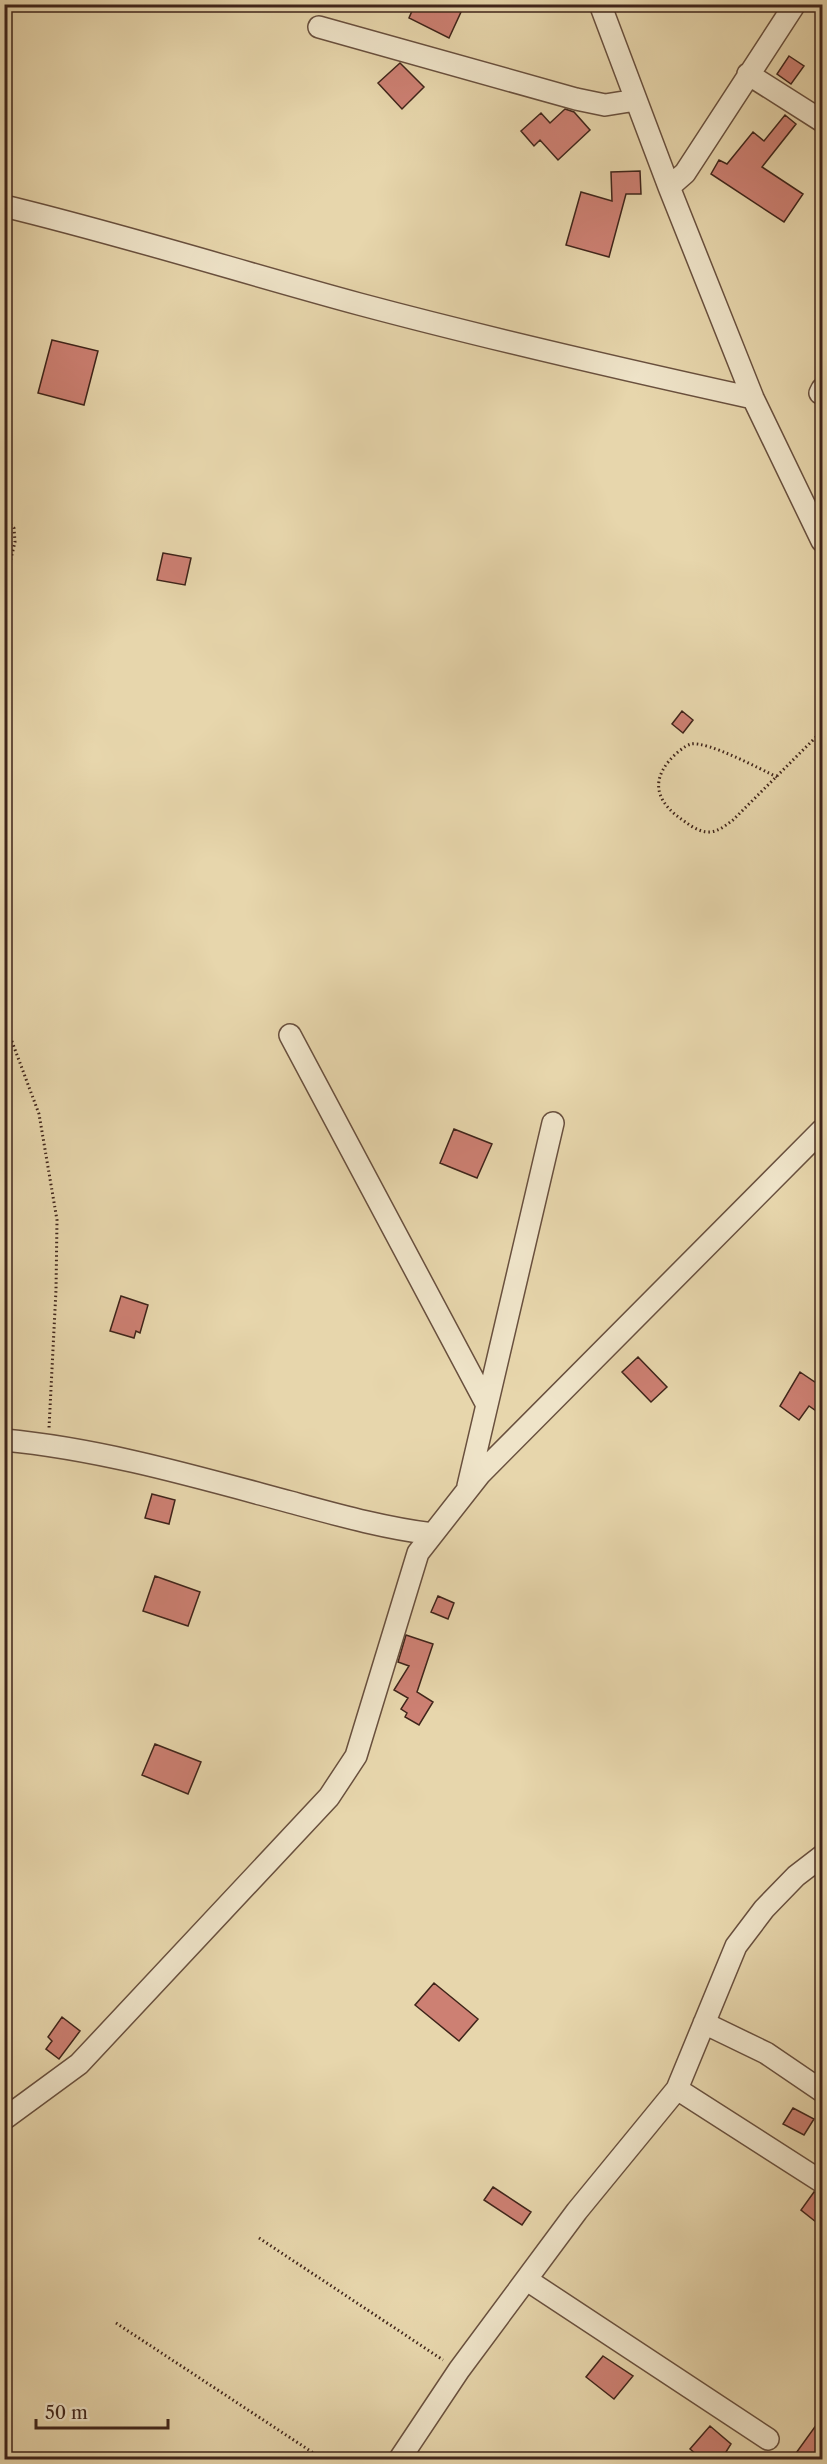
<svg xmlns="http://www.w3.org/2000/svg" width="827" height="2464" viewBox="0 0 827 2464" font-family="'Libre Caslon Text',serif">
  <style>
    .building { fill: #cd8073; stroke: #3f241a; stroke-width: 1.5 }
    .lines { fill: none; stroke-linecap: round; stroke-linejoin: round }
    .minor-casing { stroke: #69503e; stroke-width: 24 }
    .path { stroke: #3f241a; stroke-width: 3; stroke-dasharray: 1.5 3; stroke-linecap: butt }
    .minor { stroke: #efe4c9; stroke-width: 21 }
  </style>
  <rect width="100%" height="100%" fill="#e7d6ac"/>
  <filter id="stains"><feTurbulence type="fractalNoise" baseFrequency=".00333" numOctaves="4"/><feColorMatrix values="0 0 0 0 .2 0 0 0 0 .09 0 0 0 0 .02 0 0 0 .5 -.17"/></filter>
  <radialGradient id="worn" r=".72"><stop offset=".6" stop-color="#630" stop-opacity="0"/><stop offset="1" stop-color="#630" stop-opacity=".3"/></radialGradient>
  <path class="building" d="M415 4H446L461 12 449 38 409 18Z
    M789 56 804 66 791 84 777 74Z
    M400 63 424 87 402 109 378 83Z
    M565 109 574 112 590 130 558 160 540 140 534 146 521 131 541 113 550 123Z
    M785 115 796 124 762 167 803 194 784 222 711 174 719 160 727 164 753 132 764 141Z
    M640 171 641 194H626L609 257 566 245 581 192 612 201 611 172Z
    M52 340 98 351 84 405 38 393Z
    M163 553 191 558 185 585 157 580Z
    M682 711 693 720 683 733 672 724Z
    M454 1129 492 1144 477 1178 440 1163Z
    M121 1296 148 1305 140 1333 136 1331 134 1338 110 1331Z
    M638 1357 667 1387 651 1402 622 1372Z
    M800 1372 822 1387V1415L809 1406 799 1420 780 1406Z
    M152 1494 175 1500 169 1524 145 1518Z
    M155 1576 200 1592 188 1626 143 1611Z
    M438 1596 454 1603 448 1619 431 1612Z
    M406 1635 433 1644 417 1692 433 1702 419 1725 405 1717 407 1713 401 1709 408 1698 394 1690 409 1666 398 1662Z
    M155 1744 201 1762 188 1794 142 1775Z
    M434 1983 478 2019 459 2041 415 2005Z
    M62 2017 80 2031 59 2059 46 2049 52 2041 48 2037Z
    M793 2108 814 2119 804 2135 783 2124Z
    M493 2187 531 2212 522 2225 484 2200Z
    M814 2192 822 2195V2213L816 2222 801 2210Z
    M603 2356 633 2376 614 2399 586 2377Z
    M822 2417V2460H791Z
    M710 2426 731 2444 721 2460H703L690 2449Z"/>
  <g class="lines">
    <g class="minor-casing">
      <path id="minor" d="M600 4 669 187 753 398 822 541
        M319 27 576 99 605 105 636 100
        M748 74 822 121
        M669 187 685 173 795 4
        M4 206C124 235 241 272 359 304 490 339 621 369 753 398
        M822 389 820 393 822 394
        M290 1035 487 1405
        M4 1440C101 1449 197 1477 290 1502 338 1515 384 1528 433 1534
        M468 1486 553 1123
        M704 2023 766 2053 822 2091
        M677 2089 822 2182
        M4 2119 79 2064 329 1797 356 1756 418 1553 480 1474 822 1130
        M527 2280 768 2439
        M399 2460 459 2370 577 2211 677 2089 736 1946 764 1909 796 1876 822 1856"/>
    </g>
    <path class="path" d="M4 518 14 528 15 542 4 587
      M777 777C760 769 708 741 691 744 684 746 674 755 669 761 649 785 660 805 684 821 691 826 699 832 709 832 718 832 726 825 733 820L822 731
      M4 1020 39 1114 57 1220 56 1290 49 1428
      M259 2238 443 2360
      M116 2323 324 2460"/>
    <use href="#minor" class="minor"/>
  </g>
  <rect width="827" height="2464" fill="none" stroke="#e7d6ac" stroke-width="24"/>
  <rect x="6" y="6" width="815" height="2452" fill="none" stroke="#3f241a" stroke-width="3"/>
  <rect x="12" y="12" width="803" height="2440" fill="none" stroke="#3f241a" stroke-width="1.5"/>
  <path d="M36 2419v9h132v-9" fill="none" stroke="#3f241a" stroke-width="3"/>
  <text x="45" y="2419" font-size="18" fill="#3f241a" stroke="#efe4c9" stroke-width="4.5" paint-order="stroke">50 m</text>
  <rect width="100%" height="100%" filter="url(#stains)"/>
  <rect width="100%" height="100%" fill="url(#worn)"/>
</svg>
